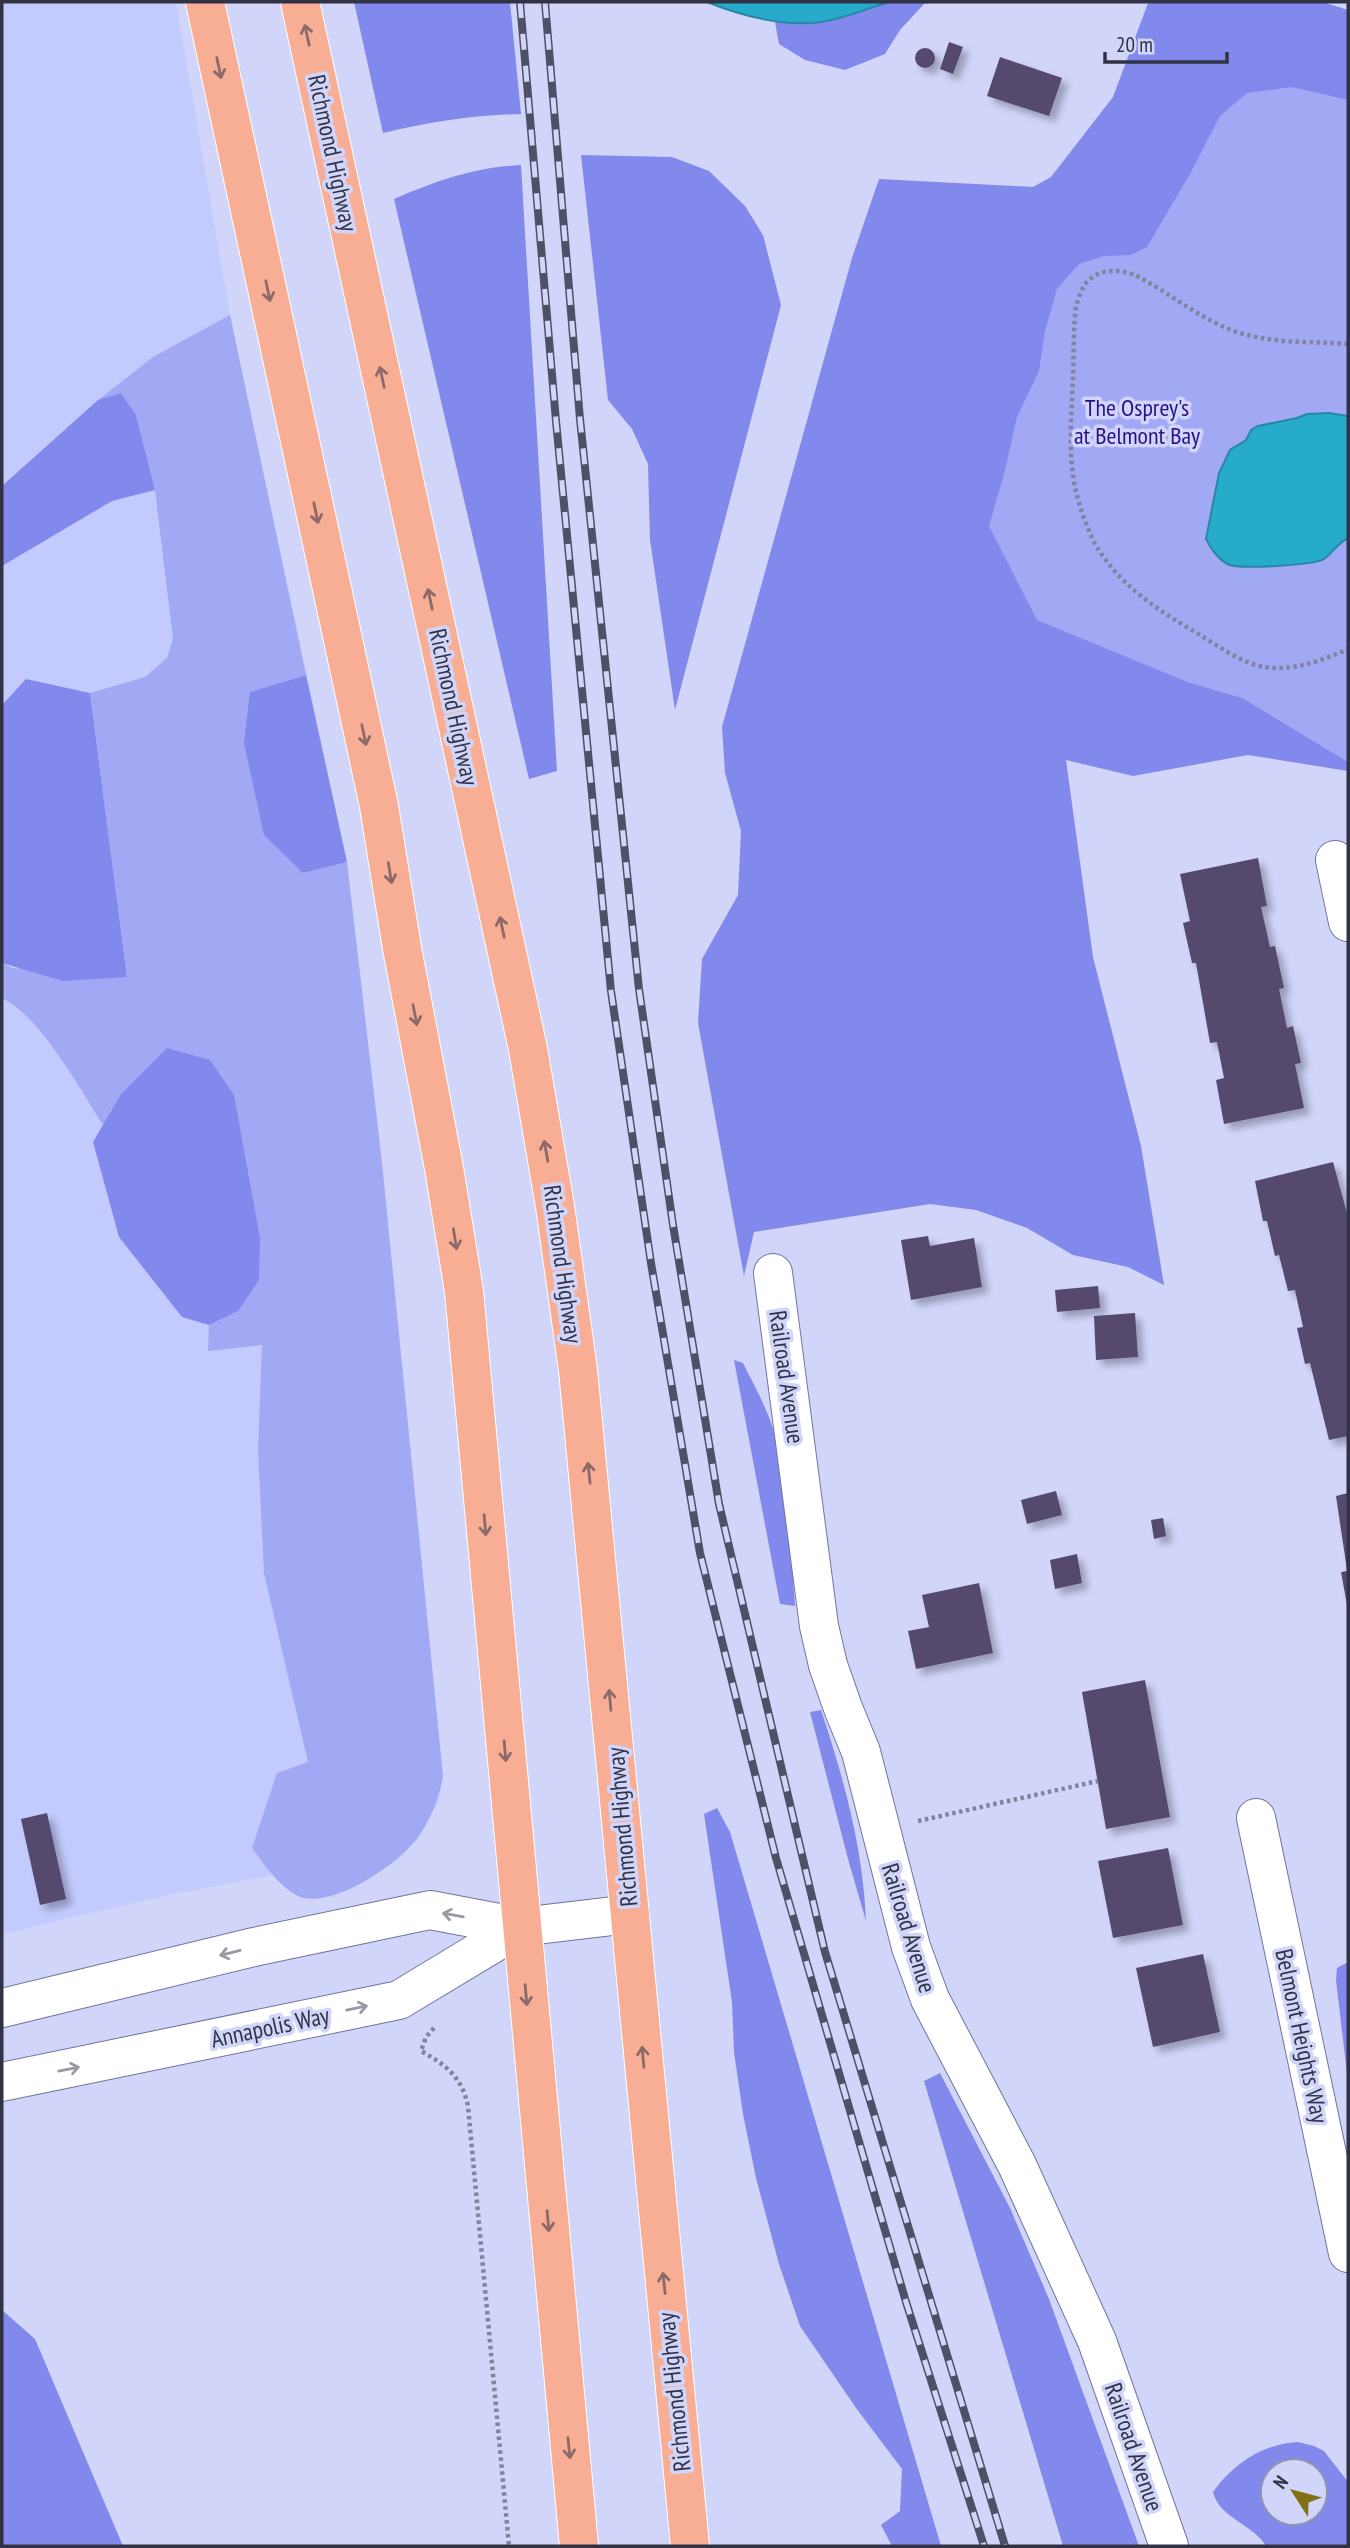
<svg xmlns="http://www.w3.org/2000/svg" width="1350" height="2548" viewBox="0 0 1350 2548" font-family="'PT Sans Narrow',sans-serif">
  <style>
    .built { fill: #c3cbfe }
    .green { fill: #a1a9f4 }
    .forest { fill: #8289ec; fill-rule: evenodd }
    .water { fill: #26abcb; stroke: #2987a3; stroke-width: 2 }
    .building { fill: #55496e; filter: url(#shadow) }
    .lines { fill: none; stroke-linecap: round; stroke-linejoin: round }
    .minor-casing { stroke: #70759d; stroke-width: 40 }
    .major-casing { stroke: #fff; stroke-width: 40 }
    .path { stroke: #80849f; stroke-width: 4.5; stroke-dasharray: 3.5 3.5; stroke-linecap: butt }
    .minor { stroke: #fff; stroke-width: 38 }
    .major { stroke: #f8ad95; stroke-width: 38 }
    .rail-casing { stroke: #4e5166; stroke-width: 8 }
    .rail { stroke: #d0d5f9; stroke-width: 5; stroke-dasharray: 16; stroke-linecap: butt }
    .oneway { stroke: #8b6a69 }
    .oneway2 { stroke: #9899a2 }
    .labels { text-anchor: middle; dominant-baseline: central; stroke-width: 7; stroke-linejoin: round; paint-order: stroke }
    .street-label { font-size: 24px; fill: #313345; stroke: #d0d5f9 }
    .park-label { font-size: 24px; fill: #281187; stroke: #d0d5f9 }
  </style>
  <defs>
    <filter id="shadow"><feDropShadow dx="6" dy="6" stdDeviation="3.5" flood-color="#0004"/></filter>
  </defs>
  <rect width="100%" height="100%" fill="#d0d5f9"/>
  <path class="built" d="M2 2H176L230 315 347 862 382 1163 443 1777 438 1803 418 1839 273 1875 163 1896 2 1934Z"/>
  <path class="green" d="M1348 33V765L1198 746 937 542 1033 222 1180 62Z
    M230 315 306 675 250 692 303 873 347 862 382 1163 443 1777C438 1800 432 1816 419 1836 401 1863 328 1913 296 1895 278 1885 264 1864 252 1848L277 1773 308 1762 264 1573 258 1450 262 1345 208 1351 209 1325 238 1311 121 1094 103 1125C80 1089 40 1016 2 998V963L12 968 127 977 90 693 145 677 167 658 173 639 155 490 136 415 121 393 98 400 153 357Z"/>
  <path class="forest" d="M354 2H510L521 114C473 115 430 122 383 133Z
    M890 2H934L924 4 900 30 885 54 845 70 805 60 779 44 775 22 826 21Z
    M1137 2H1323L1348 10V100L1292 87 1247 93 1220 116 1190 174 1147 247 1131 255 1104 256 1079 264 1057 289 1045 331 1039 371 1017 417 1004 474 989 526 1037 620 1190 683 1242 698 1348 762V771L1248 755 1133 776 1066 760 1093 957 1141 1146 1164 1285 1128 1267 1073 1255 1027 1228 976 1210 930 1204 754 1232 744 1276 698 1023 702 959 738 895 741 831 725 773 722 727 852 258 879 179 1033 187 1051 177 1113 97 1148 3Z
    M581 155 672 157 709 171 745 206 763 235 781 305 675 710 650 540 648 464 632 429 608 400Z
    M521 165 557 771 529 779 394 199C439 180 472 168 521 165Z
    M121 393 136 415 155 490 112 501 2 566V486L98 400Z
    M306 675 347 862 303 873 264 835 244 743 250 692Z
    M26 679 90 693 127 977 63 981 2 963V705Z
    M167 1048 210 1060 234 1095 260 1238 259 1280 238 1311 209 1325 182 1317 119 1237 93 1142 121 1094Z
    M734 1360 743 1363C754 1385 767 1408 774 1432 789 1483 791 1553 795 1606L780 1604Z
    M821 1710C844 1779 863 1848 866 1921L848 1859 810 1712Z
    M717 1808 730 1832 941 2546H892L881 2525 900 2511 902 2469 856 2408 800 2326 779 2264 756 2178 743 2114 734 2052 732 2002 704 1814Z
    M1348 1962V2082L1336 1980 1337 1968Z
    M940 2073 1010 2208 1049 2299 1139 2546H1063L924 2081Z
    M2 2310 35 2339 123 2546H2Z
    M1298 2442 1314 2446 1324 2451 1348 2482V2546H1266C1253 2524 1219 2518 1213 2492 1234 2463 1263 2444 1298 2442ZM1273 2471H1315V2513H1273Z"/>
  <path class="water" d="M707 2H890C868 8 843 19 821 22 782 27 742 16 707 2Z
    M1329 413 1348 416V538C1338 543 1333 552 1324 559 1315 565 1238 570 1227 564 1217 558 1211 549 1206 539L1219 473 1230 450 1246 440 1251 430 1258 426 1297 418 1307 414Z"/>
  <path class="building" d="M949 42 963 47 953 74 940 69Z
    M915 58a10 10 0 1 1 20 0a10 10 0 1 1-20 0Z
    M1000 57 1062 78 1049 116 987 96Z
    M1258 858 1267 906 1261 907 1270 947 1275 946 1284 988 1279 989 1287 1028 1293 1026 1301 1063 1295 1064 1304 1108 1224 1124 1216 1080 1224 1078 1217 1042 1210 1043 1196 963H1192L1183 923 1190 921 1180 874Z
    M1333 1162 1348 1217V1436L1329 1440 1310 1363 1305 1364 1297 1328 1303 1327 1295 1290 1288 1291 1279 1255 1275 1256 1267 1221H1263L1255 1181Z
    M928 1236 930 1246 974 1238 982 1287 911 1300 901 1240Z
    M1098 1286 1100 1308 1057 1312 1055 1290Z
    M1135 1313 1138 1357 1096 1360 1094 1316Z
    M1056 1491 1062 1515 1027 1524 1021 1500Z
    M1348 1493V1569L1347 1570 1336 1496Z
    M1163 1518 1166 1536 1154 1539 1151 1520Z
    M1077 1554 1082 1583 1055 1589 1050 1560Z
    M1348 1571V1605H1347L1341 1572Z
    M979 1583 993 1653 916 1669 908 1631 929 1627 922 1595Z
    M1145 1680 1170 1817 1106 1829 1082 1692Z
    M47 1813 66 1899 40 1905 21 1819Z
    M1168 1848 1183 1925 1113 1938 1098 1861Z
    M1203 1954 1220 2032 1153 2047 1136 1968Z"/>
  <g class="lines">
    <g class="minor-casing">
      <path id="minor" d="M1335 860 1348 922
        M773 1273 819 1626 828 1665 843 1708 861 1752 911 1947 930 1999 1017 2165 1097 2341 1169 2546
        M1256 1818 1348 2253
        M2 2008 254 1947 430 1910 520 1927 630 1914
        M2 2082 399 2000 520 1927"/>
    </g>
    <g class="major-casing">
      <path id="major" d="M205 2 379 806 402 948 444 1168 464 1291 579 2546
        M300 2 528 1049 555 1206 578 1370 690 2546"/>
    </g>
    <path class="path" d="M1348 344C1311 341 1276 344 1240 333 1202 321 1170 293 1135 275 1118 269 1099 268 1086 283 1081 290 1078 299 1076 307 1073 330 1074 353 1073 376 1072 411 1068 447 1074 482 1078 503 1085 523 1094 542 1118 585 1159 611 1200 635 1218 646 1236 659 1256 665 1285 674 1322 661 1348 649
      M918 1821 1098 1781
      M434 2028 426 2037 421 2051C445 2064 462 2077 468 2106L509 2546"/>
    <use href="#minor" class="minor"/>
    <use href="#major" class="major"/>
    <g class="rail-casing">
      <path id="rail" d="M520 2 556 421 611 991 651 1263 700 1553 776 1858 906 2302 984 2546
        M545 2 580 419 639 989 673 1225 719 1504 825 1952 1005 2546"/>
    </g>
    <use href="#rail" class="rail"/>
  </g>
  <defs><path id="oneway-shaft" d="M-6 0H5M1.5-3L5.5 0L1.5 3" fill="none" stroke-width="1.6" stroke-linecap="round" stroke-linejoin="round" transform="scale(1.75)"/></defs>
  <g class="oneway">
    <use href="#oneway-shaft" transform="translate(307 35) rotate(-102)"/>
    <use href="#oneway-shaft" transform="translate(219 68) rotate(78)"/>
    <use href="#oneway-shaft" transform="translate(268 291) rotate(78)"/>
    <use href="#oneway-shaft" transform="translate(382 377) rotate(-102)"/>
    <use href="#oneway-shaft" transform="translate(316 513) rotate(78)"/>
    <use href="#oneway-shaft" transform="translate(430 599) rotate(-102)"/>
    <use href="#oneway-shaft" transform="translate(364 735) rotate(78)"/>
    <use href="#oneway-shaft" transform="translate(390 873) rotate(81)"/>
    <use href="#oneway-shaft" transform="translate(502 927) rotate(-102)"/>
    <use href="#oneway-shaft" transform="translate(415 1015) rotate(79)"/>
    <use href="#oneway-shaft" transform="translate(546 1151) rotate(-100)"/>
    <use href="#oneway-shaft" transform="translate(455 1239) rotate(81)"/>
    <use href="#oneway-shaft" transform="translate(589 1473) rotate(-96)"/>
    <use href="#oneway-shaft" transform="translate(485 1525) rotate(85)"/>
    <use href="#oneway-shaft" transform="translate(610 1700) rotate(-95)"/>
    <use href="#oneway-shaft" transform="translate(505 1751) rotate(85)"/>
    <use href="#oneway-shaft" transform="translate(526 1995) rotate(85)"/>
    <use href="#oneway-shaft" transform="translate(643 2057) rotate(-95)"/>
    <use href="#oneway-shaft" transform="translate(548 2221) rotate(85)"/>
    <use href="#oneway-shaft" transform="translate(664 2283) rotate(-96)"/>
    <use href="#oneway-shaft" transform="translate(569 2448) rotate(84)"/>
  </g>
  <g class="oneway2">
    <use href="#oneway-shaft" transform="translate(453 1915) rotate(-170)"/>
    <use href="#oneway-shaft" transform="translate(230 1953) rotate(166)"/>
    <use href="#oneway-shaft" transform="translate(357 2008) rotate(-12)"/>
    <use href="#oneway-shaft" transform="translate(69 2069) rotate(-11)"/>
  </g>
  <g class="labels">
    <g class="street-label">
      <text transform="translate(333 153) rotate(78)">Richmond Highway</text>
      <text transform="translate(454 707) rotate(78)">Richmond Highway</text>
      <text transform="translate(563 1264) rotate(82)">Richmond Highway</text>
      <text transform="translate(787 1377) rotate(82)">Railroad Avenue</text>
      <text transform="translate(622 1827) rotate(-95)">Richmond Highway</text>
      <text transform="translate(909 1928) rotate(73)">Railroad Avenue</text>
      <text transform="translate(270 2027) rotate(-12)">Annapolis Way</text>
      <text transform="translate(1302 2036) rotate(78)">Belmont Heights Way</text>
      <text transform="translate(674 2392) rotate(-96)">Richmond Highway</text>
      <text transform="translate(1134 2447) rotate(71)">Railroad Avenue</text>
    </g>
    <g class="park-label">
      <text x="1137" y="407">The Osprey's<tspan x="1137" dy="28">at Belmont Bay</tspan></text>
    </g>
  </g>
  <rect width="1350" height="2548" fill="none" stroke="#313345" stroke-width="7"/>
  <g transform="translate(1294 2492) rotate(306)"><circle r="33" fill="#d0d5f9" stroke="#9094b1" stroke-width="2"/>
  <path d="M0-5L12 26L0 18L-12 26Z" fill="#827112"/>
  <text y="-10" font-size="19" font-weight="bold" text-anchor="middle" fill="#313345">N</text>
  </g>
  <path d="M1105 52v10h122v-10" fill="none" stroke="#313345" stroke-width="3.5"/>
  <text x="1116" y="52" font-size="21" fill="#313345" stroke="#d0d5f9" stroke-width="5" paint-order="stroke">20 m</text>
</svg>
